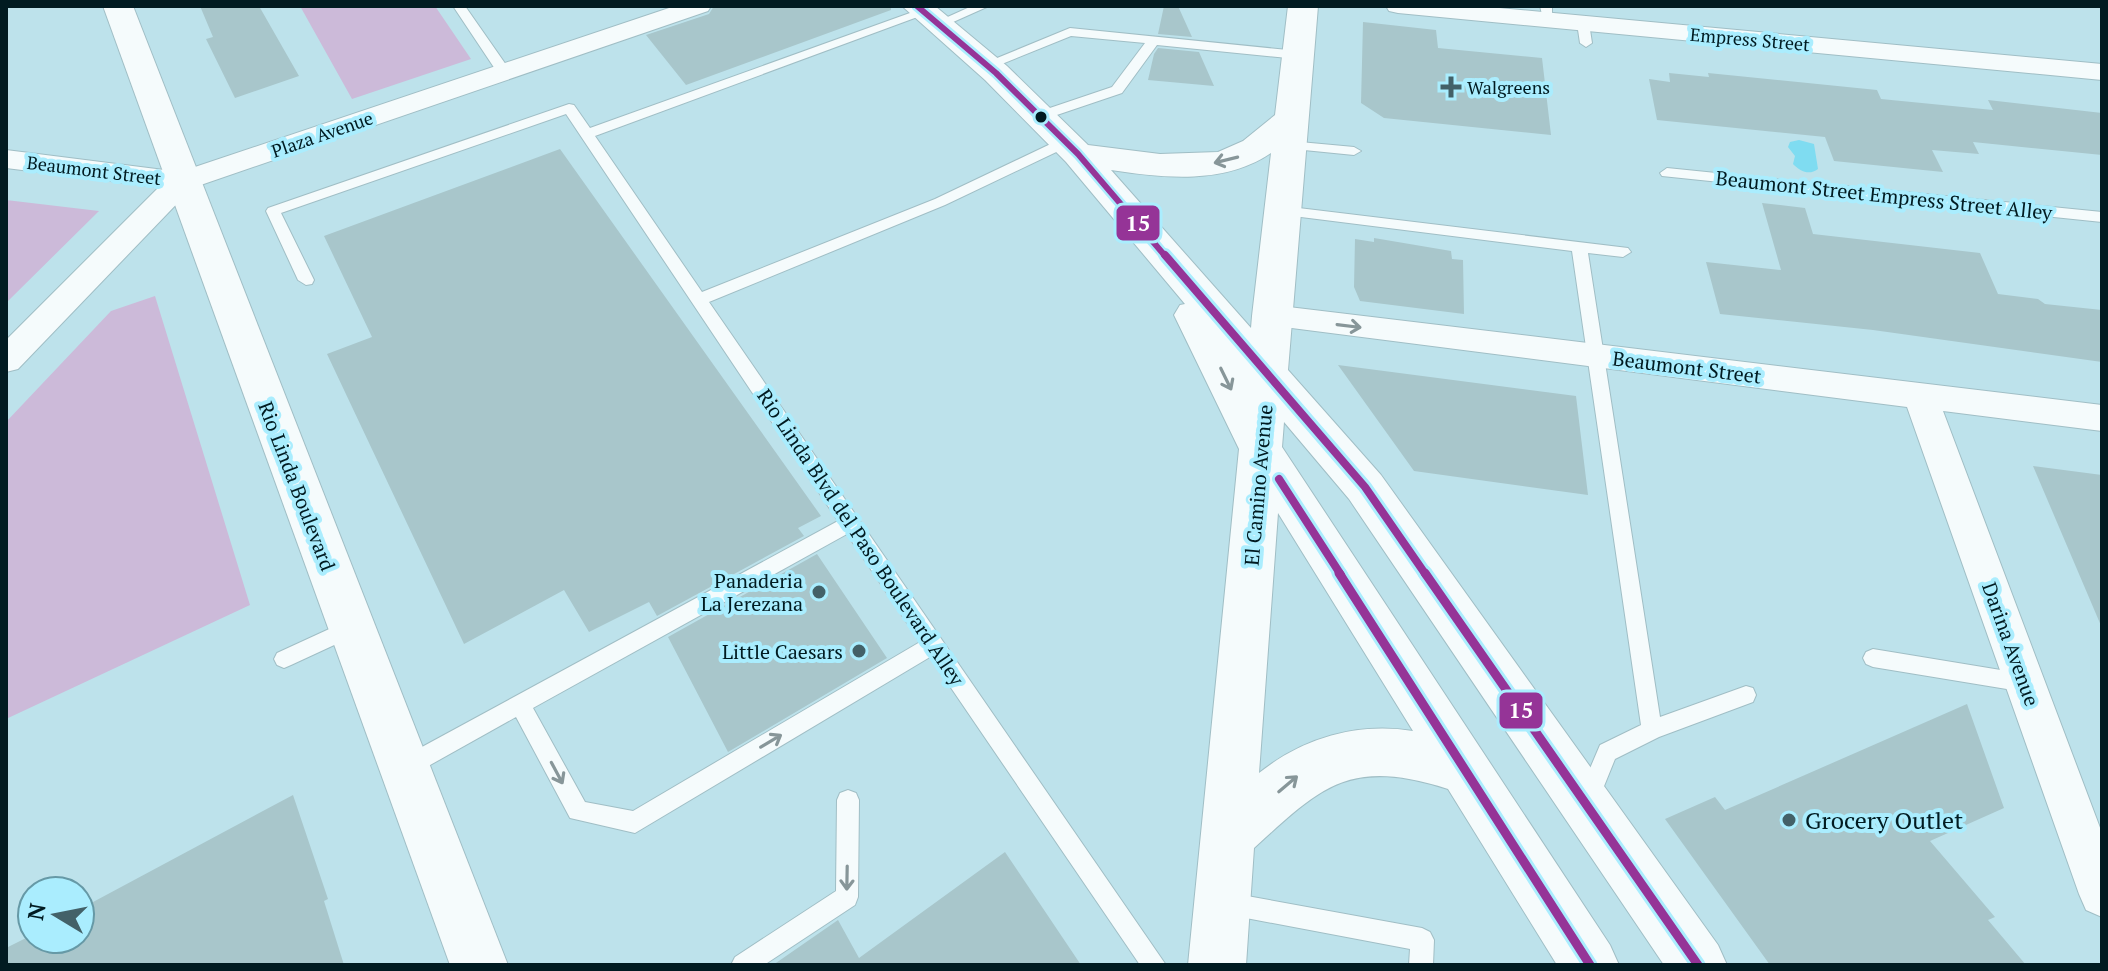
<svg xmlns="http://www.w3.org/2000/svg" width="2108" height="971" viewBox="0 0 2108 971" font-family="'PT Serif',serif">
  <style>
    .green { fill: #ccbad9 }
    .water { fill: #7fdcf1 }
    .building { fill: #a8c6cb }
    .lines { fill: none; stroke-linecap: round; stroke-linejoin: round }
    .service-casing { stroke: #a0bec5; stroke-width: 2 }
    .minor-casing { stroke: #a0bec5; stroke-width: 2 }
    .tertiary-casing { stroke: #a0bec5; stroke-width: 2 }
    .secondary-casing { stroke: #a0bec5; stroke-width: 2 }
    .service { fill: #f5fbfc; fill-rule: evenodd }
    .minor { fill: #f5fbfc; fill-rule: evenodd }
    .tertiary { fill: #f5fbfc; fill-rule: evenodd }
    .secondary { fill: #f5fbfc; fill-rule: evenodd }
    .bus-1-far2-casing { stroke: #aaedfe; stroke-width: 11 }
    .bus-1-far1-casing { stroke: #aaedfe; stroke-width: 14 }
    .bus-1-casing { stroke: #aaedfe; stroke-width: 15 }
    .bus-1-far2 { stroke: #953497; stroke-width: 6 }
    .bus-1-far1 { stroke: #953497; stroke-width: 8 }
    .bus-1 { stroke: #953497; stroke-width: 9 }
    .oneway { stroke: #879699 }
    .poi-dot { fill: #436168; stroke: #aaedfe; stroke-width: 3 }
    .bus-dot { fill: #011b21; stroke: #aaedfe; stroke-width: 3 }
    .labels { text-anchor: middle; dominant-baseline: central; stroke-width: 8; stroke-linejoin: round; paint-order: stroke }
    .far-street-label { font-size: 18px; fill: #011b21; stroke: #aaedfe }
    .far-poi-label { font-size: 18px; fill: #011b21; stroke: #aaedfe; text-anchor: start }
    .street-label { font-size: 20px; fill: #011b21; stroke: #aaedfe }
    .poi-label { font-size: 20px; fill: #011b21; stroke: #aaedfe; text-anchor: end }
    .near-poi-label { font-size: 24px; fill: #011b21; stroke: #aaedfe; text-anchor: start }
    .line-badge { stroke: #aaedfe; stroke-width: 3 }
    .badge-label { font-size: 22px; text-anchor: middle; font-weight: bold; fill: #fff }
  </style>
  <rect width="100%" height="100%" fill="#bde2eb"/>
  <path class="green" d="M300 6H435L471 59 352 99Z
    M6 200 99 211 6 303Z
    M155 296 250 605 6 719V422L111 311Z"/>
  <path class="water" d="M1799 140 1814 144 1818 169C1809 176 1800 171 1793 164L1795 156 1788 147 1790 142Z"/>
  <path class="building" d="M200 6H259L299 76 235 98 206 39 213 37Z
    M714 6H891V10L686 85 646 35 709 14Z
    M1164 6H1178L1192 37 1158 34Z
    M1363 22 1436 30 1438 48 1542 58 1551 135 1384 118 1361 103Z
    M1158 48 1199 52 1214 86 1148 80 1154 54Z
    M1669 73 1709 77 1708 73 1877 90 1881 99 1993 110 1988 100 2102 113V155L1973 142 1979 154 1932 150 1943 172 1834 161 1825 137 1657 120 1649 79 1670 82Z
    M560 149 821 516 798 528 804 536 657 616 649 602 589 632 564 590 464 644 327 354 372 337 324 236Z
    M1762 203 1805 208 1813 234 1980 253 1998 294 2038 299 2045 304 2102 310V362L1873 330 1720 314 1706 262 1781 270Z
    M1374 238 1451 251 1452 259 1463 260 1464 314 1360 301 1354 287 1355 239 1374 242Z
    M1338 365 1576 396 1588 495 1414 471Z
    M2033 466 2102 475V628Z
    M817 554 887 658 728 752 668 637Z
    M1967 704 2004 808 1930 841 1995 917 1988 920 2026 965H1770L1665 819 1715 797 1725 810Z
    M293 795 328 899 324 901 344 965H6V948L32 935V939H80V909Z
    M1005 852 1081 965H773L838 920 859 958Z"/>
  <g class="lines">
    <g class="service-casing">
      <path id="service" d="M453 6H465L511 72 509 75H499Z
        M972 6H989L942 27 932 24Z
        M1540 6H1552V23H1544Z
        M921 9 931 12 595 136 702 292 935 199 1061 139H1071V145L945 205 709 302 1166 965H1140L930 657 635 833 570 818 516 717 414 774 406 777 398 774 395 767 398 760 838 521 566 114 281 213 314 280 312 284 306 285 298 280 266 211 268 208 569 104 574 105 590 128ZM847 534 920 642 633 811 585 802 533 708Z
        M1583 19 1589 23 1592 43 1586 47 1580 43 1577 23Z
        M1070 28 1298 51 1304 55 1298 59 1157 45 1122 93 1045 119H1035V113L1112 87 1145 43 1071 36 992 68 980 65Z
        M1289 141 1354 147 1361 151 1354 155 1284 148V142Z
        M1667 168 2102 212V222L1662 176 1660 173Z
        M1282 206 1628 248 1631 252 1623 257 1588 253 1660 717 1746 686 1753 688 1756 695 1753 702 1659 737 1615 759 1596 806 1588 809 1580 806 1577 799 1600 745 1641 725 1572 251 1277 214V208Z
        M351 619 358 622 361 628 358 634 291 665 284 668 277 665 274 659 277 653Z
        M1873 649 2025 674 2032 677 2035 683 2032 689 2025 692 1873 667 1866 664 1863 658 1866 652Z
        M848 790 856 793 859 800 858 897 855 905 764 965H731L735 957 836 891 837 800 840 793Z
        M1225 892 1422 928 1430 932 1434 940 1433 965H1409L1410 949 1225 914 1217 911 1214 903 1217 895Z"/>
    </g>
    <g class="minor-casing">
      <path id="minor" d="M675 6H711L708 11 192 188 18 369 6 372V340L159 187 6 168V150L180 172Z
        M1386 6H1478L2102 64V80L1398 13 1389 11Z
        M1272 305 2102 405V431L1943 411 2102 833V917L2086 910 2079 894 1907 407 1261 324 1256 316 1261 308Z"/>
    </g>
    <g class="tertiary-casing">
      <path id="tertiary" d="M103 6H133L508 965H450Z"/>
    </g>
    <g class="secondary-casing">
      <path id="secondary" d="M902 6H935L1007 66 1088 145 1160 154 1218 152 1243 141 1275 115 1288 6H1318L1288 370 1381 475 1718 945 1727 965H1664L1349 499 1284 422 1282 447 1610 945 1619 965H1557L1448 789C1350 758 1323 785 1254 848L1246 965H1188L1239 449 1174 315 1180 305 1185 304 1066 162 985 80ZM1271 153 1252 316 1251 328 1111 170C1164 178 1224 185 1271 153ZM1278 513 1413 731C1357 722 1303 738 1259 773Z"/>
    </g>
    <use href="#service" class="service"/>
    <use href="#minor" class="minor"/>
    <use href="#tertiary" class="tertiary"/>
    <use href="#secondary" class="secondary"/>
    <g class="bus-1-far2-casing">
      <path id="bus-1-far2" d="M917 6 996 73 1078 154 1166 257"/>
    </g>
    <g class="bus-1-far1-casing">
      <path id="bus-1-far1" d="M1165 255 1365 487 1426 575
        M1279 479 1341 575"/>
    </g>
    <g class="bus-1-casing">
      <path id="bus-1" d="M1339 573 1590 965
        M1425 573 1698 965"/>
    </g>
    <use href="#bus-1-far2" class="bus-1-far2"/>
    <use href="#bus-1-far1" class="bus-1-far1"/>
    <use href="#bus-1" class="bus-1"/>
  </g>
  <defs><path id="oneway-shaft" d="M-6 0H5M1.5-3L5.5 0L1.5 3" fill="none" stroke-width="1.6" stroke-linecap="round" stroke-linejoin="round" transform="scale(2)"/></defs>
  <g class="oneway">
    <use href="#oneway-shaft" transform="translate(1226 160) rotate(166)"/>
    <use href="#oneway-shaft" transform="translate(1349 326) rotate(7)"/>
    <use href="#oneway-shaft" transform="translate(1226 379) rotate(64)"/>
    <use href="#oneway-shaft" transform="translate(771 741) rotate(-31)"/>
    <use href="#oneway-shaft" transform="translate(557 773) rotate(62)"/>
    <use href="#oneway-shaft" transform="translate(1288 784) rotate(-40)"/>
    <use href="#oneway-shaft" transform="translate(847 878) rotate(91)"/>
  </g>
  <g class="poi-dot">
    <path d="M1447 75h8v8h8v8h-8v8h-8v-8h-8v-8h8z"/>
    <circle cx="819" cy="592" r="8"/>
    <circle cx="859" cy="651" r="8"/>
    <circle cx="1789" cy="820" r="8"/>
  </g>
  <circle class="bus-dot" cx="1041" cy="117" r="7"/>
  <g class="labels">
    <g class="far-street-label">
      <text transform="translate(1750 39) rotate(5)">Empress Street</text>
      <text transform="translate(322 134) rotate(-19)">Plaza Avenue</text>
      <text transform="translate(94 170) rotate(7)">Beaumont Street</text>
    </g>
    <g class="far-poi-label">
      <text x="1467" y="87">Walgreens</text>
    </g>
    <g class="street-label">
      <text transform="translate(1884 195) rotate(6)">Beaumont Street Empress Street Alley</text>
      <text transform="translate(1687 367) rotate(7)">Beaumont Street</text>
      <text transform="translate(1258 485) rotate(-85)">El Camino Avenue</text>
      <text transform="translate(297 486) rotate(69)">Rio Linda Boulevard</text>
      <text transform="translate(861 537) rotate(56)">Rio Linda Blvd del Paso Boulevard Alley</text>
      <text transform="translate(2011 644) rotate(70)">Darina Avenue</text>
    </g>
    <g class="poi-label">
      <text x="803" y="580">Panaderia<tspan x="803" dy="23">La Jerezana</tspan></text>
      <text x="843" y="651">Little Caesars</text>
    </g>
    <g class="near-poi-label">
      <text x="1805" y="820">Grocery Outlet</text>
    </g>
  </g>
  <g class="line-badge">
    <rect x="1115" y="204" width="46" height="38" rx="8" fill="#953497"/>
    <rect x="1498" y="691" width="46" height="39" rx="8" fill="#953497"/>
  </g>
  <g class="badge-label">
    <text x="1138" y="231">15</text>
    <text x="1521" y="718">15</text>
  </g>
  <rect width="2108" height="971" fill="none" stroke="#011b21" stroke-width="16"/>
  <g transform="translate(56 915) rotate(280)"><circle r="38" fill="#aaedfe" stroke="#6699a6" stroke-width="2"/>
  <path d="M0-6L14 30L0 20L-14 30Z" fill="#436168"/>
  <text y="-12" font-size="22" font-weight="bold" text-anchor="middle" fill="#011b21">N</text>
  </g>
</svg>
